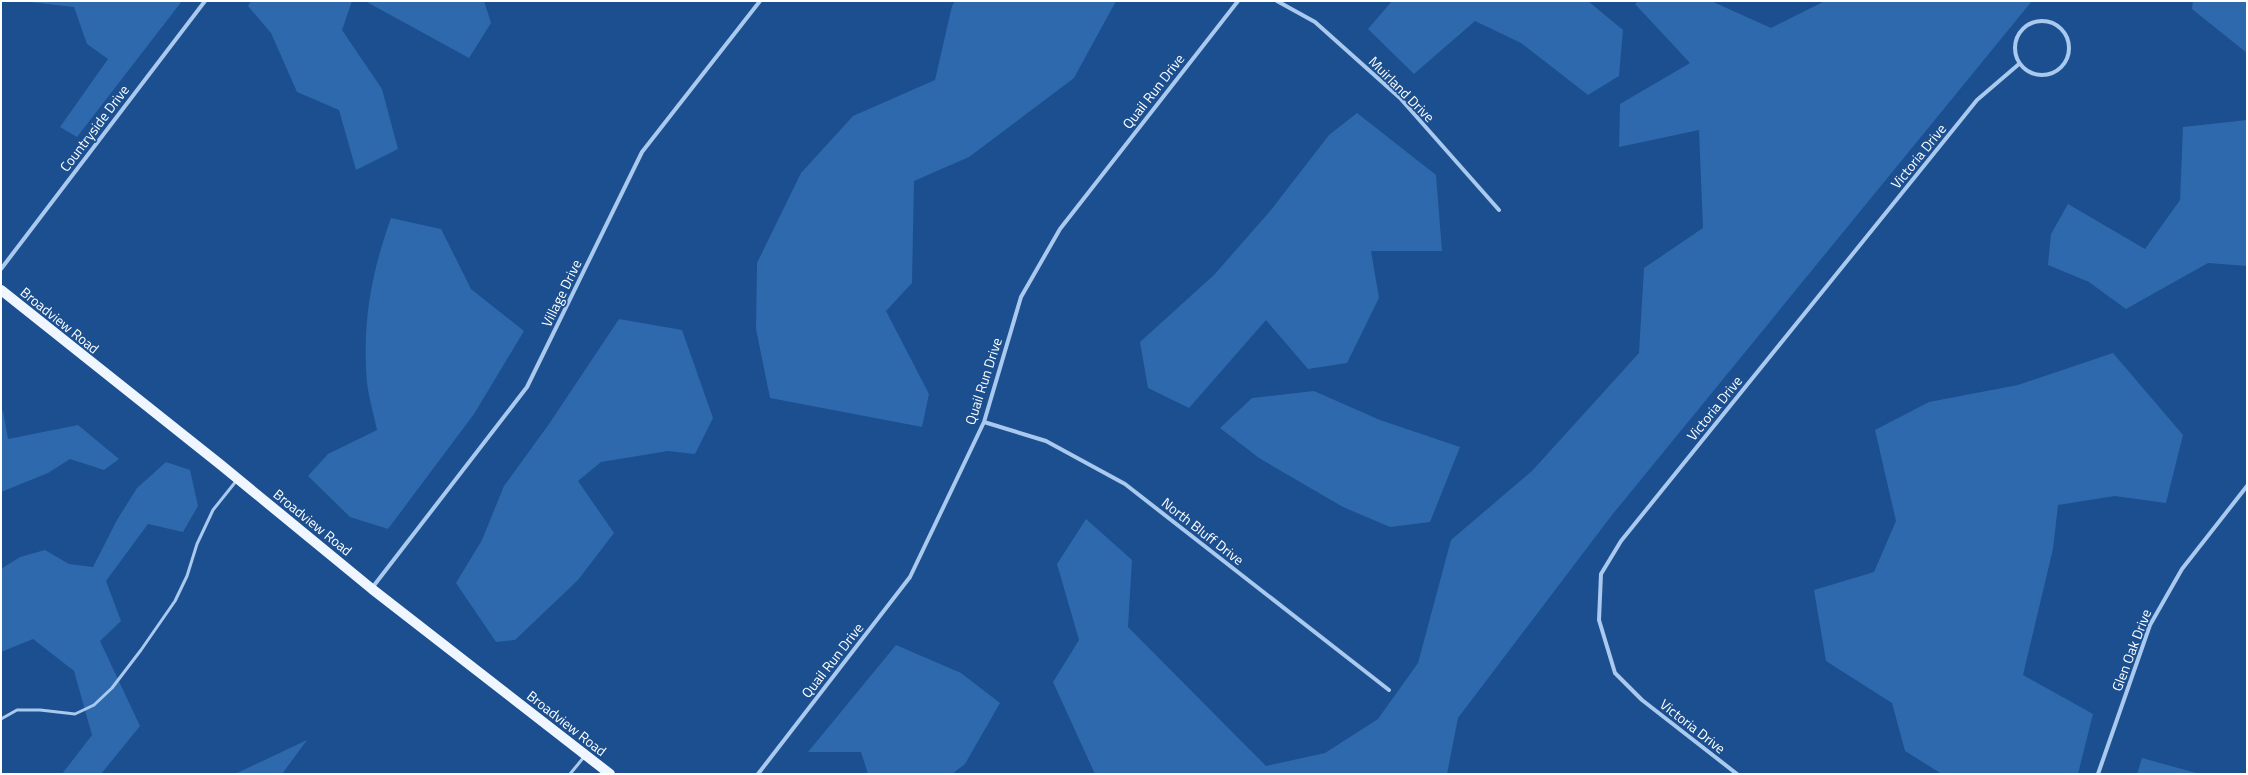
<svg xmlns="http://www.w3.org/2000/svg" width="2248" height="775" viewBox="0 0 2248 775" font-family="'Titillium Web',sans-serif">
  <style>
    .green { fill: #2e69ad }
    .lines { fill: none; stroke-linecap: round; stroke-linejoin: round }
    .lane { stroke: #a9c9ee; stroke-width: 3 }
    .street { stroke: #a9c9ee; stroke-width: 4 }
    .primary { stroke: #f0f6ff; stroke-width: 10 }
    .labels { text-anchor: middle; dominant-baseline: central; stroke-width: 3.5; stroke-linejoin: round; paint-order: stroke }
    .street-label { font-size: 14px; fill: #fff; stroke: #1b4f8f }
  </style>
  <rect width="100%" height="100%" fill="#1b4f8f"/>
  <path class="green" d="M21 1H182L77 137 60 127 108 59 87 44 74 7Z
    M251 1H352L342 30 382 89 398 149 356 170 339 110 297 92 271 33 248 6Z
    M365 1H484L491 23 469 58Z
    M955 1H1116L1074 78 969 157 914 181 912 283 886 311 929 394 922 427 770 398 756 329 757 263 801 173 853 116 935 80 952 6Z
    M1392 1H1588L1623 30 1619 76 1588 95 1521 43 1475 21 1414 74 1368 29Z
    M1638 1H1711L1771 28 1825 1H2032L1612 515 1458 718 1447 774H1095L1053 682 1079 640 1057 564 1086 519 1132 560 1128 627 1266 766 1325 753 1378 719 1418 663 1451 540 1532 471 1639 353 1644 268 1703 228 1699 130 1619 147 1620 104 1690 63 1635 4Z
    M2193 1H2247V53L2192 9Z
    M1357 113 1436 175 1442 251H1371L1379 298 1347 363 1308 369 1266 320 1189 408 1148 388 1140 342 1214 275 1271 210 1329 135Z
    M2247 120V266L2208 263 2126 309 2089 282 2048 265 2051 234 2068 204 2145 249 2180 200 2183 127Z
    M391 218 441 229 471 289 524 331 474 414 388 529 350 517 308 476 328 454 377 430C374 415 369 399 367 383 362 323 371 274 391 218Z
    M619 319 682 330 713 418 695 454 668 451 601 462 578 481 614 533 578 580 515 640 496 642 456 583 482 540 504 486 549 424Z
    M2113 353 2183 435 2166 503 2115 496 2058 505 2053 549 2023 675 2093 714 2078 774H1942L1905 751 1892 703 1826 661 1814 590 1874 572 1896 521 1875 430 1929 402 2018 385Z
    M1314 391 1380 420 1460 447 1430 522 1390 527 1343 507 1259 458 1220 428 1252 398Z
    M3 411 8 439 78 425 119 459 104 470 70 459 48 473 1 492V412Z
    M166 462 190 470 198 506 183 532 148 524 106 581 121 621 100 641 140 726 101 774H62L92 735 74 671 33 639 1 652V569L20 557 45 550 69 564 93 567 117 520 137 488Z
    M896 645 961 673 1000 703 965 764 952 774H868L861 752H808Z
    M307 740 282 774H235Z
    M2142 758 2200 774H2137Z"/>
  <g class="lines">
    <path class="lane" d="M1 719 17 710H40L75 714 94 705 112 688 141 650 175 601 187 576 197 544 213 510 237 480
      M570 774 584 757"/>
    <path class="street" d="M1277 1 1315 22 1400 98 1499 210
      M2015 48a27 27 0 1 1 54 0a27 27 0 1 1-54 0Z
      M1 269 205 1
      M984 422 1046 441 1125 484 1389 690
      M372 588 527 387 642 152 760 1
      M758 774 910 577 984 422 1021 297 1060 229 1238 1
      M1737 774 1642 700 1615 673 1599 620 1601 574 1621 541 1977 100 2019 64
      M2098 774 2150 625 2182 569 2247 486"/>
    <path class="primary" d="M1 290 221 465 372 589 610 774"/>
  </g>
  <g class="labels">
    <g class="street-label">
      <text transform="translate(1402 89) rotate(45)">Muirland Drive</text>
      <text transform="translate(1153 91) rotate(-52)">Quail Run Drive</text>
      <text transform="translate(94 128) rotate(-53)">Countryside Drive</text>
      <text transform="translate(1918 156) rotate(-51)">Victoria Drive</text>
      <text transform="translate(561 293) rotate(-64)">Village Drive</text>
      <text transform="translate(60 320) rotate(39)">Broadview Road</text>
      <text transform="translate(983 381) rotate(-72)">Quail Run Drive</text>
      <text transform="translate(1714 408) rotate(-51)">Victoria Drive</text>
      <text transform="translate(313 522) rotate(39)">Broadview Road</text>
      <text transform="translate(1203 531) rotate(38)">North Bluff Drive</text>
      <text transform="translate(2131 650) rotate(-69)">Glen Oak Drive</text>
      <text transform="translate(832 660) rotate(-52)">Quail Run Drive</text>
      <text transform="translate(567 723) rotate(38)">Broadview Road</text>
      <text transform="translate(1693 726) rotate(38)">Victoria Drive</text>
    </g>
  </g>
  <rect width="2248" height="775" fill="none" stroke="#ffffff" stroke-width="4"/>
</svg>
